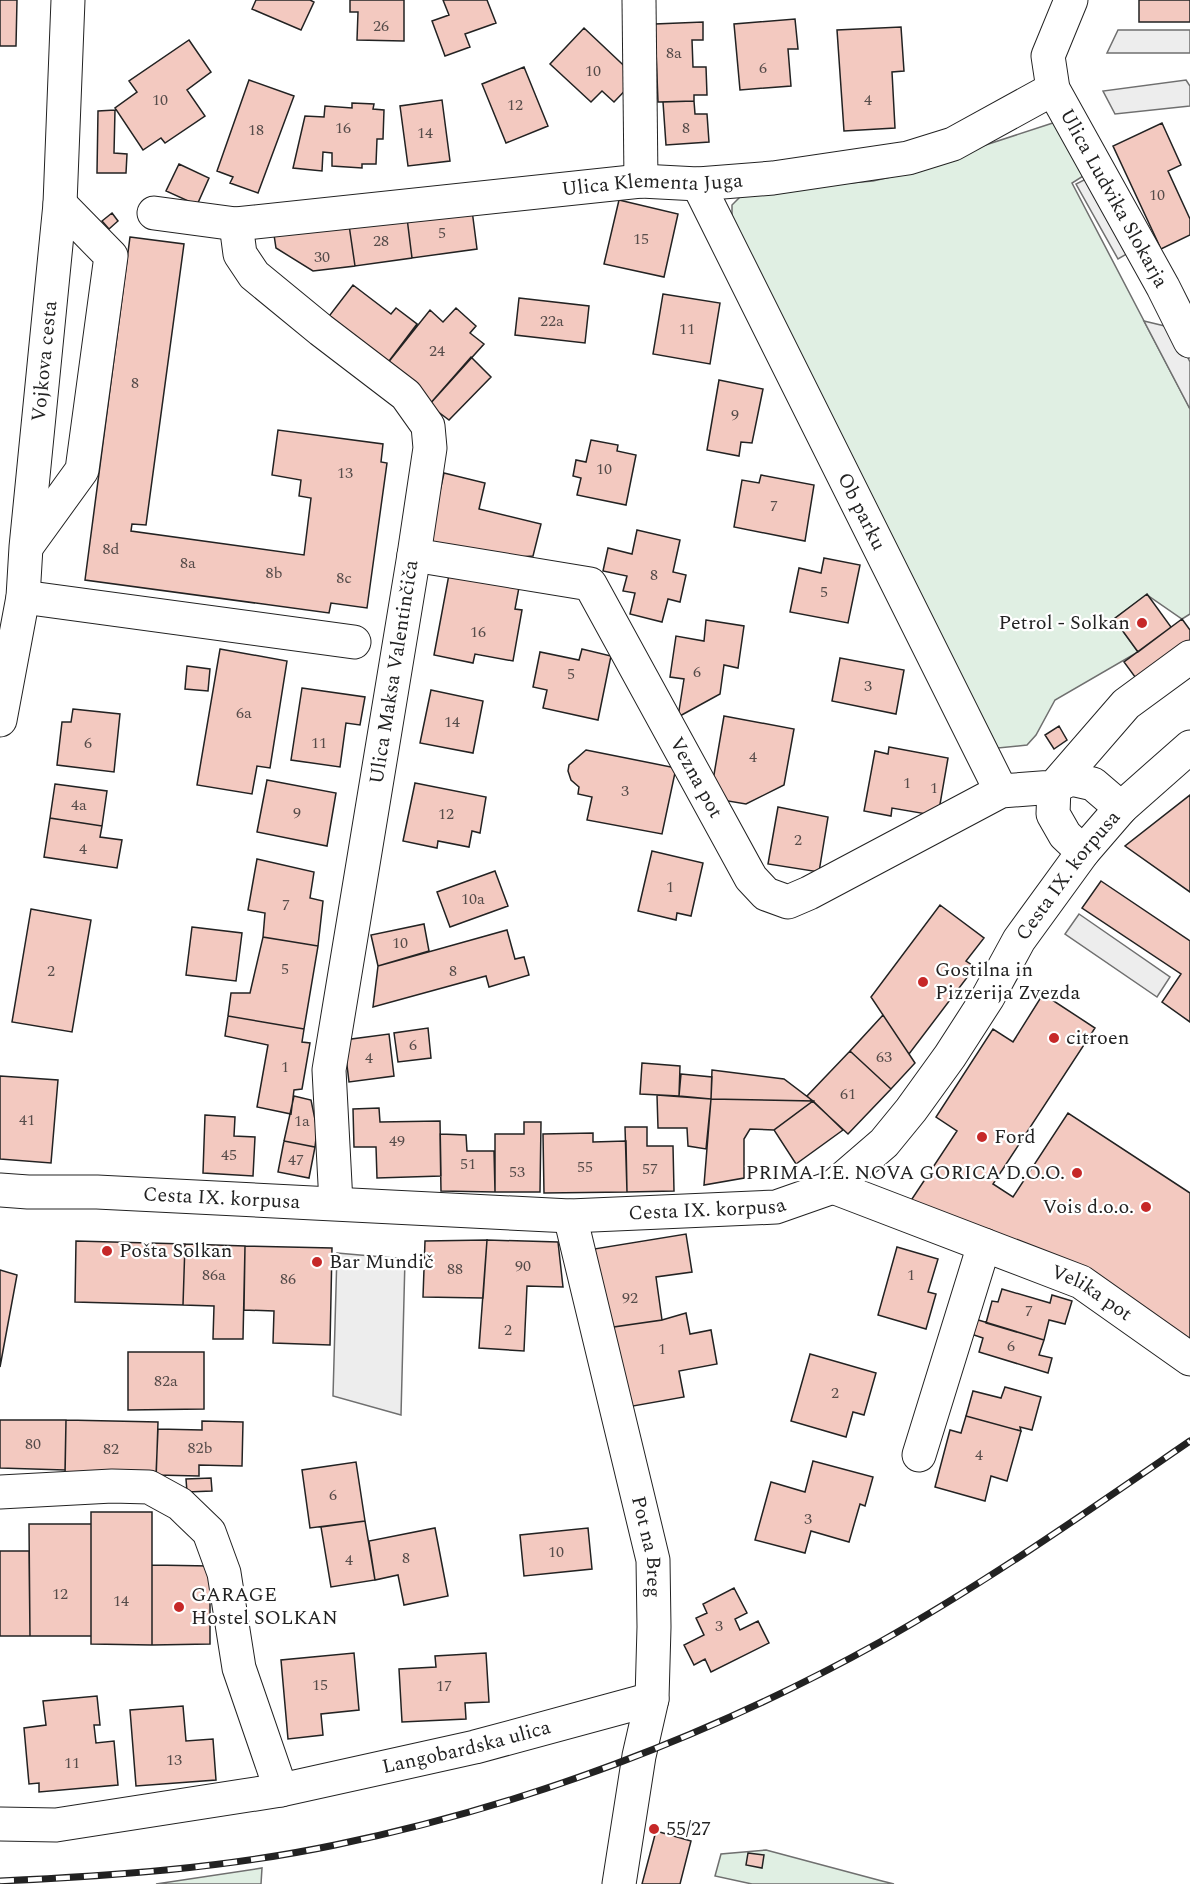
<svg xmlns="http://www.w3.org/2000/svg" width="1190" height="1884" viewBox="0 0 1190 1884" font-family="Spectral,serif">
  <style>
    .green { fill: #e0efe3; stroke: #6f6f6f; stroke-width: 1.5 }
    .parking { fill: #ededed; stroke: #6f6f6f; stroke-width: 1.5 }
    .building { fill: #f3c9c0; stroke: #222; stroke-width: 1.5 }
    .lines { fill: none; stroke-linecap: round; stroke-linejoin: round }
    .minor-casing { stroke: #222; stroke-width: 35 }
    .major-casing { stroke: #222; stroke-width: 35 }
    .minor { stroke: #fff; stroke-width: 33 }
    .major { stroke: #fff; stroke-width: 33 }
    .rail-casing { stroke: #222; stroke-width: 7 }
    .rail { stroke: #fff; stroke-width: 4.5; stroke-dasharray: 14; stroke-linecap: butt }
    .poi-dot { fill: #c62828; stroke: #fff; stroke-width: 2 }
    .labels { text-anchor: middle; dominant-baseline: central; stroke-width: 4.5; stroke-linejoin: round; paint-order: stroke }
    .number-label { font-size: 16px; fill: #564c4a }
    .street-label { font-size: 20px; fill: #222; stroke: #fff }
    .poi-label { font-size: 20px; fill: #222; stroke: #fff; text-anchor: start }
  </style>
  <rect width="100%" height="100%" fill="#fff"/>
  <path class="green" d="M1059 121 1088 173 1072 183 1190 409V614L1182 619 1147 595 1114 619 1138 652 1055 700 1036 735 1027 745 998 748 732 226V205L745 192 873 181 908 173 961 153Z
    M766 1850 882 1881 894 1884H752L715 1876 721 1854Z
    M262 1868 261 1884H156Z"/>
  <path class="parking" d="M1118 30H1190V53H1107Z
    M1186 80 1190 86V106L1115 114 1103 91Z
    M1088 178 1130 252 1118 259 1076 184Z
    M1144 321 1173 328 1190 362V409Z
    M1079 914 1170 977 1157 997 1065 934Z
    M337 1253 405 1259 401 1415 333 1396Z"/>
  <path class="building" d="M0 0H17L16 46H0Z
    M256 0H310L314 2 301 30 252 9Z
    M350 0H404V41L357 40 358 12H350Z
    M443 0H487L496 23 465 34 470 47 445 56 432 21 449 15Z
    M1139 0H1190V22H1139Z
    M795 19 798 49H788L791 86 740 90 734 24Z
    M703 22V40H692L693 67H706L707 95H694V101L658 102 655 24Z
    M901 27 904 71 892 72 895 128 844 131 837 30Z
    M584 28 637 78 614 102 602 91 591 102 550 64Z
    M189 40 211 72 187 90 205 116 165 143 161 138 143 150 115 108 137 92 129 81Z
    M524 67 548 126 506 143 482 84Z
    M249 80 294 96 258 193 230 183 233 177 217 171Z
    M442 100 450 161 408 166 400 106Z
    M694 101 695 114H707L709 142 666 145 663 102Z
    M352 103 374 104 373 109 384 110 383 139H377L376 164H362V168L332 166V153L323 152 322 171 293 168 305 116 324 117 325 106 352 108Z
    M115 110 114 153 127 154 126 173H97L98 111Z
    M1162 123 1181 165 1168 171 1190 219V235L1161 249 1113 146Z
    M179 164 209 178 197 205 166 191Z
    M619 200 678 214 664 277 604 264Z
    M472 210 477 249 412 258 407 218Z
    M112 213 118 221 109 229 102 221Z
    M407 218 412 258 355 266 349 225Z
    M349 225 355 266 313 271 276 248 274 235Z
    M130 237 184 244 146 525 132 524 131 531 304 555 311 498 299 496 301 480 272 475 278 430 383 444 381 462 387 463 367 608 331 603 329 613 85 580Z
    M353 285 391 314 396 308 417 324 383 369 323 324Z
    M663 294 720 303 710 364 653 354Z
    M519 298 589 306 585 343 515 335Z
    M456 308 476 326 470 333 484 344 429 405 383 369 430 310 443 322Z
    M471 357 491 377 449 420 429 405Z
    M719 380 763 389 752 443 741 442 739 456 707 450Z
    M591 440 618 445 617 451 636 455 626 505 577 495 581 478 573 476 576 460 586 462Z
    M444 473 485 483 479 509 541 524 533 556 487 559 428 545Z
    M761 475 814 485 805 541 734 527 742 480 759 483Z
    M637 530 680 540 673 572 686 575 680 602 668 599 662 622 630 614 635 593 623 591 627 576 603 571 608 548 632 554Z
    M824 558 860 565 848 623 790 612 799 568 821 573Z
    M450 569 520 582 515 609 522 610 513 661 475 654 473 663 434 655Z
    M1147 594 1171 627 1138 652 1114 619Z
    M1182 619 1190 630V672L1152 700 1124 662Z
    M706 620 744 626 738 668 724 665 720 694 678 717 684 679 670 677 676 636 704 641Z
    M220 649 287 661 270 768 257 766 252 794 197 785Z
    M582 649 611 656 598 720 543 708 547 690 533 687 540 652 579 660Z
    M840 658 904 670 896 714 832 701Z
    M187 666 210 669 208 691 185 689Z
    M302 688 365 697 360 725 346 723 340 767 291 760Z
    M431 690 483 701 473 753 420 743Z
    M73 709 120 714 114 772 57 765 62 722H71Z
    M724 716 794 729 784 785 746 804 710 798Z
    M1059 726 1067 740 1054 749 1045 735Z
    M889 747 948 758 938 816 892 808 891 816 864 811 875 751 888 754Z
    M586 750 676 768 662 834 587 820 592 797 578 794 579 787 571 780 568 771 569 765Z
    M267 780 336 793 327 846 257 832Z
    M415 783 486 797 480 833 472 831 469 847 438 841 437 848 403 841Z
    M55 784 107 791 102 826 50 818Z
    M1190 795V892L1125 846Z
    M778 807 828 817 819 872 768 864Z
    M50 818 102 826 100 837 122 840 117 868 44 857Z
    M652 851 703 863 691 916 677 913 676 920 638 911Z
    M257 859 314 872 310 898 323 901 318 946 263 937 265 913 248 910Z
    M495 871 508 906 450 927 437 892Z
    M1101 881 1190 941V1022L1162 1002 1181 974 1082 908Z
    M940 905 984 938 966 961 975 967 909 1054 871 997Z
    M31 909 91 920 72 1032 12 1022Z
    M424 924 429 951 378 966 371 935Z
    M192 927 242 933 236 981 186 975Z
    M507 930 515 959 524 957 529 975 489 987 486 976 373 1007 378 966Z
    M263 937 318 946 304 1029 228 1016 231 993H250Z
    M1043 994 1095 1028 993 1184 1013 1197 1068 1113 1190 1193V1342L910 1202 957 1131 936 1117 993 1029 1013 1042Z
    M883 1015 915 1063 891 1089 850 1051Z
    M228 1016 304 1029 302 1042 310 1043 302 1089 294 1090 291 1114 257 1107 268 1045 225 1036Z
    M428 1028 431 1058 398 1062 394 1033Z
    M389 1034 394 1076 349 1082 344 1040Z
    M850 1051 891 1089 848 1134 807 1096Z
    M642 1063 680 1066 679 1096 640 1094Z
    M712 1070 784 1079 813 1101 711 1099Z
    M681 1074 712 1077 711 1099 679 1096Z
    M0 1076 58 1080 51 1163 0 1159Z
    M657 1095 711 1099 706 1149 688 1146 687 1128H658Z
    M294 1096 311 1100 317 1129 315 1147 284 1141Z
    M711 1099 813 1101 774 1130 750 1129 744 1139V1178L704 1185Z
    M813 1101 843 1130 796 1164 774 1130Z
    M379 1108 380 1122 440 1121 441 1176 377 1178 376 1147H354L353 1109Z
    M205 1115 235 1117 234 1136 255 1137 253 1176 203 1173Z
    M524 1122H541L540 1192H495V1134H524Z
    M625 1127H647V1146H673L674 1191 627 1192Z
    M593 1133V1142L626 1141 627 1192 544 1193 543 1134Z
    M440 1134 466 1135 467 1151H494L495 1192 441 1191Z
    M284 1141 315 1147 309 1178 278 1172Z
    M686 1234 692 1272 656 1277 662 1320 607 1328 594 1249Z
    M487 1240 483 1298 423 1297 425 1241Z
    M487 1240 558 1242 563 1287 527 1286 524 1351 479 1348Z
    M76 1241 185 1244 183 1305 75 1302Z
    M185 1244 245 1246 243 1339H213L214 1306 183 1305Z
    M245 1246 332 1248 330 1345 273 1343 274 1311 244 1310Z
    M897 1247 938 1259 928 1292 936 1294 926 1329 878 1315Z
    M0 1270 17 1275 0 1367Z
    M1002 1289 1050 1303 1052 1295 1072 1301 1065 1324 1049 1320 1044 1340 986 1323 992 1301 998 1302Z
    M686 1313 690 1334 711 1330 717 1364 679 1371 684 1397 622 1408 607 1328 662 1320Z
    M975 1319 1044 1340 1039 1355 1052 1358 1048 1373 979 1352 983 1338 971 1334Z
    M128 1352H204V1409L128 1410Z
    M810 1354 876 1373 864 1415 853 1412 846 1437 791 1421Z
    M1005 1387 1041 1397 1032 1430 1020 1427 1021 1431 966 1416 973 1391 1001 1398Z
    M966 1416 1021 1431 1007 1481 991 1476 985 1501 935 1487 950 1430 961 1433Z
    M0 1420H66L65 1470 0 1468Z
    M66 1420 158 1422 156 1481 65 1478Z
    M202 1421 243 1422 242 1466 199 1465V1476L156 1475 158 1429 202 1430Z
    M813 1461 873 1477 865 1506 860 1504 849 1542 811 1531 805 1553 755 1540 771 1482 805 1492Z
    M356 1462 365 1521 310 1528 302 1470Z
    M211 1478 212 1491 187 1492 186 1479Z
    M91 1512H152V1645L91 1644Z
    M365 1521 375 1580 331 1587 321 1527Z
    M29 1524H91V1636H30Z
    M435 1528 448 1596 404 1605 398 1575 375 1580 369 1541Z
    M588 1528 592 1569 524 1576 520 1535Z
    M0 1551H29L30 1636H0Z
    M152 1565 210 1566V1644L152 1645Z
    M734 1588 747 1613 735 1619 740 1630 758 1621 769 1643 711 1672 705 1659 694 1665 684 1645 704 1635 696 1618 707 1613 703 1604Z
    M354 1653 359 1710 321 1714 323 1735 288 1739 281 1660Z
    M486 1653 489 1702 465 1703 466 1719 402 1722 399 1669 436 1667 435 1656Z
    M97 1696 100 1725H94L96 1743 114 1741 118 1785 39 1792V1783L29 1784 24 1728 46 1725 43 1701Z
    M183 1706 186 1741 213 1739 216 1780 136 1786 130 1710Z
    M656 1831 691 1841 680 1884H642Z
    M748 1853 764 1855 762 1868 746 1865Z"/>
  <g class="lines">
    <g class="minor-casing">
      <g id="minor">
        <path d="M639 0 641 181"/>
        <path id="s1" d="M1071 0 1048 56 1053 89 1163 287 1190 341"/>
        <path id="s2" d="M698 184 1001 791"/>
        <path id="s3" d="M154 213 236 224 641 181 698 184 773 178 908 158 953 144 1053 89"/>
        <path d="M236 224 240 254 254 275 321 330 406 395 428 426 430 448 414 555 329 1070 336 1203"/>
        <path d="M27 546 82 470 111 256 60 204"/>
        <path id="s4" d="M414 555 590 584 751 878 766 894 788 902 809 893 1001 791 1054 787 1126 704 1190 657"/>
        <path d="M23 597 354 642"/>
        <path id="s5" d="M0 720 23 597 26 547 60 204 68 0"/>
        <path d="M1083 852 1065 835 1053 814 1054 787 1071 779 1093 784 1121 808"/>
        <path id="s6" d="M833 1187 1081 1282 1190 1359"/>
        <path id="s7" d="M570 1216 653 1560 654 1627 652 1699 639 1756 619 1884"/>
        <path d="M919 1455 984 1245"/>
        <path d="M0 1492 112 1486 149 1487 180 1504 209 1532 224 1573 239 1668 281 1790"/>
        <path id="s8" d="M0 1824 56 1825 281 1790 475 1747 652 1699"/>
      </g>
    </g>
    <g class="major-casing">
      <g id="major">
        <path id="s9" d="M0 1190 28 1192H97L570 1216 776 1207 833 1187 884 1143 911 1110 950 1056 988 997 1019 940 1083 852 1121 808 1190 747"/>
      </g>
    </g>
    <use href="#minor" class="minor"/>
    <use href="#major" class="major"/>
    <g class="rail-casing">
      <path id="rail" d="M0 1881C112 1876 225 1868 335 1845 524 1806 711 1736 880 1642 987 1582 1088 1511 1190 1441"/>
    </g>
    <use href="#rail" class="rail"/>
  </g>
  <g class="poi-dot">
    <circle cx="1142" cy="623" r="6"/>
    <circle cx="923" cy="982" r="6"/>
    <circle cx="1054" cy="1038" r="6"/>
    <circle cx="982" cy="1137" r="6"/>
    <circle cx="1077" cy="1173" r="6"/>
    <circle cx="1146" cy="1207" r="6"/>
    <circle cx="107" cy="1251" r="6"/>
    <circle cx="317" cy="1262" r="6"/>
    <circle cx="179" cy="1607" r="6"/>
    <circle cx="654" cy="1829" r="6"/>
  </g>
  <g class="labels">
    <g class="number-label">
      <text x="381" y="26">26</text>
      <text x="674" y="53">8a</text>
      <text x="763" y="68">6</text>
      <text x="593" y="71">10</text>
      <text x="160" y="100">10</text>
      <text x="868" y="100">4</text>
      <text x="515" y="105">12</text>
      <text x="343" y="128">16</text>
      <text x="686" y="128">8</text>
      <text x="256" y="130">18</text>
      <text x="425" y="133">14</text>
      <text x="1157" y="195">10</text>
      <text x="442" y="233">5</text>
      <text x="641" y="239">15</text>
      <text x="381" y="241">28</text>
      <text x="322" y="257">30</text>
      <text x="552" y="321">22a</text>
      <text x="687" y="329">11</text>
      <text x="437" y="351">24</text>
      <text x="135" y="383">8</text>
      <text x="735" y="415">9</text>
      <text x="604" y="469">10</text>
      <text x="345" y="473">13</text>
      <text x="774" y="506">7</text>
      <text x="111" y="549">8d</text>
      <text x="188" y="563">8a</text>
      <text x="274" y="573">8b</text>
      <text x="654" y="575">8</text>
      <text x="344" y="578">8c</text>
      <text x="824" y="592">5</text>
      <text x="478" y="632">16</text>
      <text x="697" y="672">6</text>
      <text x="571" y="674">5</text>
      <text x="868" y="686">3</text>
      <text x="244" y="713">6a</text>
      <text x="452" y="722">14</text>
      <text x="88" y="743">6</text>
      <text x="319" y="743">11</text>
      <text x="753" y="757">4</text>
      <text x="907" y="783">1</text>
      <text x="934" y="788">1</text>
      <text x="625" y="791">3</text>
      <text x="79" y="805">4a</text>
      <text x="297" y="813">9</text>
      <text x="446" y="814">12</text>
      <text x="798" y="840">2</text>
      <text x="83" y="849">4</text>
      <text x="670" y="887">1</text>
      <text x="473" y="899">10a</text>
      <text x="286" y="905">7</text>
      <text x="400" y="943">10</text>
      <text x="285" y="969">5</text>
      <text x="51" y="971">2</text>
      <text x="453" y="971">8</text>
      <text x="413" y="1045">6</text>
      <text x="884" y="1057">63</text>
      <text x="369" y="1058">4</text>
      <text x="285" y="1067">1</text>
      <text x="848" y="1094">61</text>
      <text x="27" y="1120">41</text>
      <text x="302" y="1121">1a</text>
      <text x="397" y="1141">49</text>
      <text x="229" y="1155">45</text>
      <text x="296" y="1160">47</text>
      <text x="468" y="1164">51</text>
      <text x="585" y="1167">55</text>
      <text x="650" y="1169">57</text>
      <text x="517" y="1172">53</text>
      <text x="523" y="1266">90</text>
      <text x="455" y="1269">88</text>
      <text x="214" y="1275">86a</text>
      <text x="911" y="1275">1</text>
      <text x="288" y="1279">86</text>
      <text x="630" y="1298">92</text>
      <text x="1029" y="1311">7</text>
      <text x="508" y="1330">2</text>
      <text x="1011" y="1346">6</text>
      <text x="662" y="1349">1</text>
      <text x="166" y="1381">82a</text>
      <text x="835" y="1393">2</text>
      <text x="33" y="1444">80</text>
      <text x="200" y="1448">82b</text>
      <text x="111" y="1449">82</text>
      <text x="979" y="1455">4</text>
      <text x="333" y="1495">6</text>
      <text x="808" y="1519">3</text>
      <text x="556" y="1552">10</text>
      <text x="406" y="1558">8</text>
      <text x="349" y="1560">4</text>
      <text x="60" y="1594">12</text>
      <text x="121" y="1601">14</text>
      <text x="719" y="1626">3</text>
      <text x="320" y="1685">15</text>
      <text x="444" y="1686">17</text>
      <text x="174" y="1760">13</text>
      <text x="72" y="1763">11</text>
    </g>
    <g class="street-label">
      <text stroke="none"><textPath href="#s3" startOffset="501">Ulica Klementa Juga</textPath></text>
      <text stroke="none"><textPath href="#s1" startOffset="219">Ulica Ludvika Slokarja</textPath></text>
      <text stroke="none"><textPath href="#s5" startOffset="362">Vojkova cesta</textPath></text>
      <text stroke="none"><textPath href="#s2" startOffset="366">Ob parku</textPath></text>
      <text transform="translate(394 672) rotate(-81)">Ulica Maksa Valentinčiča</text>
      <text stroke="none"><textPath href="#s4" startOffset="399">Vezna pot</textPath></text>
      <text stroke="none"><textPath href="#s9" startOffset="1230">Cesta IX. korpusa</textPath></text>
      <text stroke="none"><textPath href="#s9" startOffset="222">Cesta IX. korpusa</textPath></text>
      <text stroke="none"><textPath href="#s9" startOffset="708">Cesta IX. korpusa</textPath></text>
      <text stroke="none"><textPath href="#s6" startOffset="280">Velika pot</textPath></text>
      <text stroke="none"><textPath href="#s7" startOffset="340">Pot na Breg</textPath></text>
      <text stroke="none"><textPath href="#s8" startOffset="474">Langobardska ulica</textPath></text>
    </g>
    <g class="poi-label">
      <text x="1130" y="623" text-anchor="end">Petrol - Solkan</text>
      <text x="935" y="970">Gostilna in<tspan x="935" dy="23">Pizzerija Zvezda</tspan></text>
      <text x="1066" y="1038">citroen</text>
      <text x="994" y="1137">Ford</text>
      <text x="1065" y="1173" text-anchor="end">PRIMA I.E. NOVA GORICA D.O.O.</text>
      <text x="1134" y="1207" text-anchor="end">Vois d.o.o.</text>
      <text x="119" y="1251">Pošta Solkan</text>
      <text x="329" y="1262">Bar Mundič</text>
      <text x="191" y="1595">GARAGE<tspan x="191" dy="23">Hostel SOLKAN</tspan></text>
      <text x="666" y="1829">55/27</text>
    </g>
  </g>
</svg>
